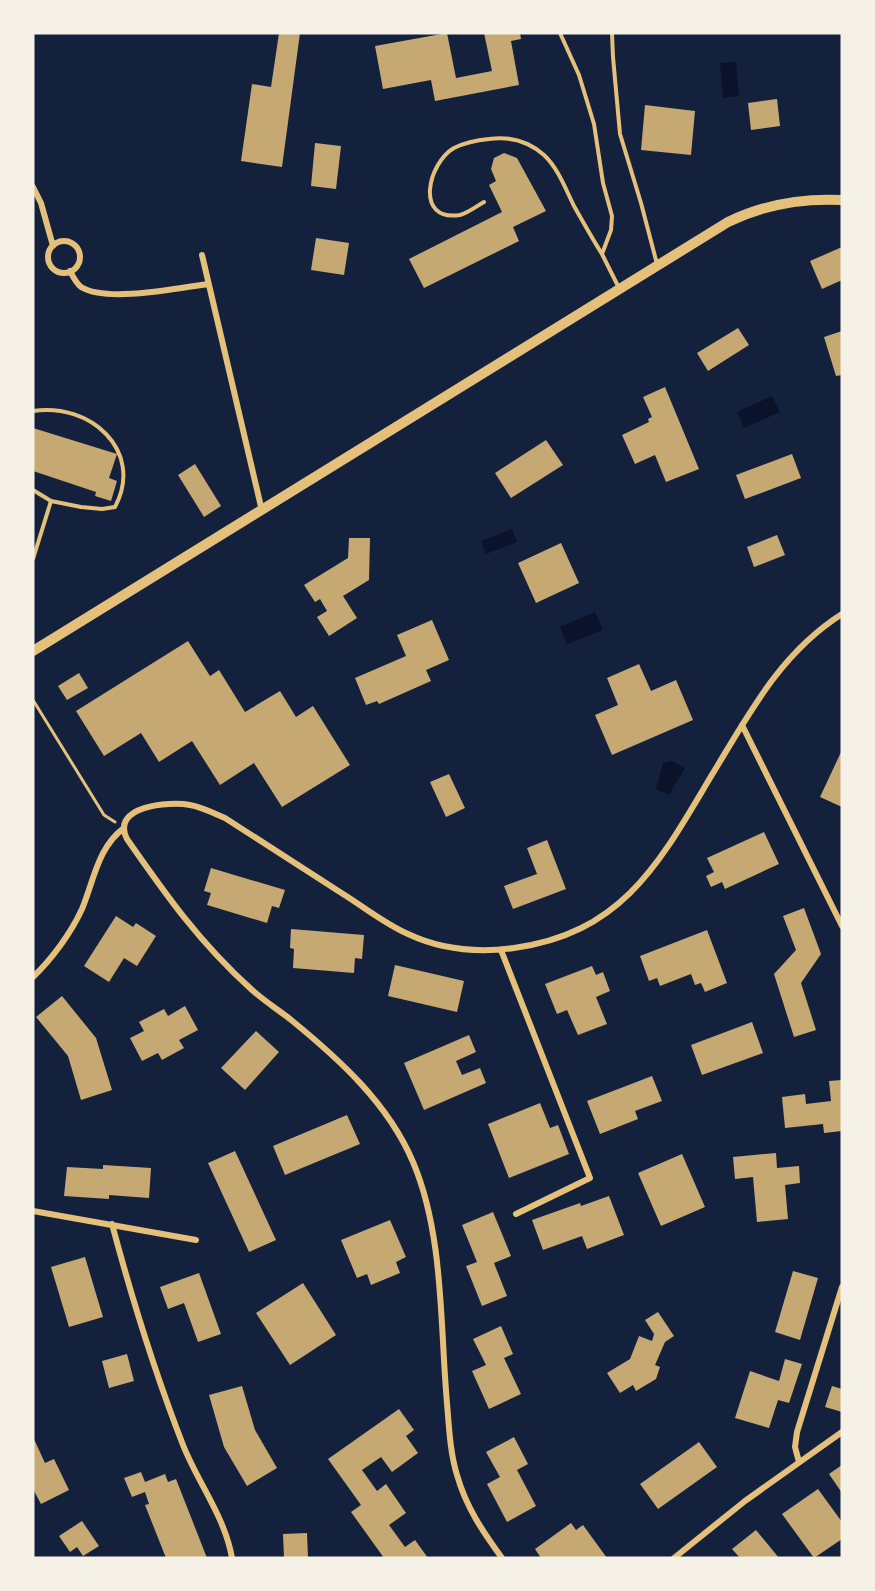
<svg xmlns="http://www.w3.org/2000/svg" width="875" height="1591" viewBox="0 0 875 1591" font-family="Poppins,sans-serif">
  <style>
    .water { fill: #0b132b }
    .building { fill: #c6a872 }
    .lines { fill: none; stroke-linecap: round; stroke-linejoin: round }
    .path { stroke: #e5c07b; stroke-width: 3 }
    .service { stroke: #e5c07b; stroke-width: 4 }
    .minor { stroke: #e5c07b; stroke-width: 6 }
    .secondary { stroke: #e5c07b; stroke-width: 10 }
  </style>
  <rect width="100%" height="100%" fill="#14213d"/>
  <path class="water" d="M736 62 739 96 723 98 720 63Z
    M772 396 780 412 744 428 737 412Z
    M512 529 517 542 486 554 481 541Z
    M595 612 603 630 567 644 560 627Z
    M672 761 685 768 669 795 656 789 663 763Z"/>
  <path class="building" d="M279 33H300L282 167 241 161 252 84 271 87Z
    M447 33 456 78 492 71 484 33H520L521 39 511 41 519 85 435 101 431 80 383 89 375 46Z
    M777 99 780 126 751 130 748 103Z
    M645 105 695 111 691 155 641 150Z
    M315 143 341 146 336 189 311 186Z
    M504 153 517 158 546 211 513 227 519 241 424 288 409 259 502 212 489 185 496 181 491 169 494 158Z
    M316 238 349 243 344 275 311 270Z
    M842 247V280L822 289 810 261Z
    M738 328 749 345 708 371 697 353Z
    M842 331V375L836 376 824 337Z
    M665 387 699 469 666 482 655 455 635 464 622 435 649 422 648 419 652 417 643 397Z
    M33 428 117 454 109 478 117 481 111 501 95 496 96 492 33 471Z
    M546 440 563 465 511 498 495 473Z
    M792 454 801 478 745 499 736 475Z
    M195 464 221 506 204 517 178 475Z
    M777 535 785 555 754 567 747 547Z
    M349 538H370L369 580 343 596 357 618 329 636 317 617 327 611 320 599 315 602 304 585 348 558Z
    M561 543 579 583 536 603 518 563Z
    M432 620 449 660 426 670 431 681 379 704 377 701 366 705 355 678 406 656 397 635Z
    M188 641 210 676 219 670 245 712 280 691 296 717 313 706 350 765 282 807 254 763 220 785 192 741 159 762 141 733 104 756 76 711Z
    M639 664 651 691 676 680 693 720 612 755 595 715 618 705 607 678Z
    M79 673 88 688 67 700 58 686Z
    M842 750V807L820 797Z
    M449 774 465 808 446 817 430 782Z
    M764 832 779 864 725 889 722 882 711 887 706 876 714 872 707 858Z
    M547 840 566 889 513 909 504 886 537 874 527 848Z
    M211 868 285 890 279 908 272 906 267 923 207 905 211 893 204 891Z
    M804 908 821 954 801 983 816 1030 794 1037 774 974 796 950 783 916Z
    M116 916 133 927 136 923 156 936 137 966 124 958 109 982 84 966Z
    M291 929 364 935 362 959 355 958 354 973 293 968 294 949 290 948Z
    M707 930 727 983 705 992 701 983 695 985 691 974 660 986 657 978 649 981 640 956Z
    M395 965 464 981 457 1012 388 996Z
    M592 966 596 975 603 972 610 991 596 997 607 1024 578 1035 567 1010 557 1014 545 984Z
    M62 996 96 1038 112 1090 81 1100 68 1056 36 1017Z
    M185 1006 198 1030 179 1040 184 1048 162 1060 158 1053 142 1061 130 1038 144 1031 139 1022 164 1009 168 1016Z
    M752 1022 763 1053 702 1075 691 1045Z
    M256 1031 279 1052 245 1090 221 1068Z
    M469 1035 476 1052 456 1061 462 1075 480 1068 486 1083 424 1110 404 1063Z
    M652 1076 662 1101 635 1111 638 1119 600 1134 587 1101Z
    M842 1080V1131L824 1133 823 1124 785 1128 782 1097 805 1094 806 1104 831 1101 829 1081Z
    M540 1103 550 1128 558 1125 569 1154 509 1178 488 1124Z
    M347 1115 360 1144 285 1175 273 1146Z
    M235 1151 276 1240 249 1252 208 1163Z
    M776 1153 777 1168 799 1166 800 1183 785 1185 788 1219 757 1222 753 1177 735 1179 733 1157Z
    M682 1154 705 1207 661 1226 638 1173Z
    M103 1165 151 1168 149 1198 109 1195V1199L64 1196 67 1167 103 1169Z
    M609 1196 624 1235 587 1249 582 1236 543 1250 532 1220 580 1203 581 1206Z
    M493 1212 511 1256 494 1263 507 1296 482 1306 466 1266 477 1262 462 1225Z
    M390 1220 406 1257 396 1262 400 1273 371 1285 367 1274 357 1278 341 1240Z
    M85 1257 103 1317 69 1327 51 1267Z
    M793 1271 818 1278 800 1340 775 1332Z
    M199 1273 221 1334 198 1342 184 1303 168 1309 160 1287Z
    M303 1283 336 1335 290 1365 256 1313Z
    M658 1312 674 1336 665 1342 655 1365 660 1367 656 1379 636 1391 633 1385 620 1393 607 1373 630 1359 639 1336 652 1341 654 1334 645 1320Z
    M501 1326 513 1354 504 1358 521 1394 489 1409 472 1371 486 1365 473 1339Z
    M127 1354 134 1381 109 1388 102 1361Z
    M785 1359 802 1364 789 1403 778 1400 769 1428 735 1418 750 1371 779 1381Z
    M242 1386 255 1430 277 1468 247 1486 224 1447 209 1395Z
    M832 1386 842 1389V1412L825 1407Z
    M399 1409 414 1430 406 1436 418 1453 392 1472 381 1457 362 1470 377 1491 386 1484 406 1513 389 1525 405 1547 415 1540 428 1558H384L351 1512 361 1505 328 1459Z
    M33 1437 45 1463 54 1459 69 1490 41 1504 33 1489Z
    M514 1437 528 1464 517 1470 536 1506 507 1522 487 1484 500 1477 486 1452Z
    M699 1442 717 1467 658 1509 640 1484Z
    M842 1465V1493L829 1474Z
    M141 1472 145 1482 165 1474 168 1482 176 1479 207 1558H166L145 1505 149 1504 145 1492 132 1497 124 1478Z
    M818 1489 842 1522V1539L814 1558 782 1514Z
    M82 1521 99 1546 83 1556 77 1547 70 1552 59 1536Z
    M571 1523 576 1530 583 1525 607 1558H541L535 1549Z
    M756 1530 779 1558H740L732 1549Z
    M307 1533 308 1558H284L283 1534Z"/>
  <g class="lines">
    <path class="path" d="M33 700 104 815 115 822"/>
    <path class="service" d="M560 33 579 75 594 124 603 183 612 216 611 230 602 254 619 288
      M612 33 613 57 620 134 641 203 657 264
      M484 202C477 206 468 213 460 215 414 222 428 163 454 148 464 143 478 140 489 139 510 136 528 141 544 155 558 168 566 190 574 206 583 222 592 238 602 254
      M33 411C89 402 145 450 115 507L102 509 81 507 51 501 33 490
      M33 559 51 501"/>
    <path class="minor" d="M33 187 41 203 53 246
      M48 257a16 16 0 1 1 32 0a16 16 0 1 1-32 0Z
      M202 255 262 511
      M70 271C73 277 76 283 81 287 107 303 178 288 208 284
      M742 725 842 926
      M501 950 590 1178 516 1214
      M33 977C52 959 71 933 82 909 94 880 98 847 124 828
      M33 1211 196 1240
      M112 1224C132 1299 155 1373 183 1445 198 1483 225 1517 232 1558
      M799 1462 795 1447 797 1432 842 1287
      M502 1558C483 1532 466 1507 457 1475 450 1452 449 1427 447 1403 440 1326 444 1235 413 1162 388 1103 339 1059 290 1019 277 1009 263 1000 251 989 199 942 166 895 127 839 110 806 169 801 190 805 202 807 213 813 225 818 264 843 303 868 343 894 364 907 385 924 408 934 442 950 477 953 514 948 622 933 659 864 710 778 748 716 779 654 842 614
      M674 1558 745 1501 842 1432"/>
    <path class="secondary" d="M33 651 728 222C763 205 803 198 842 200"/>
  </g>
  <rect width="875" height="1591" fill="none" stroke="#f6f1e7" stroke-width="69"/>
</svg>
